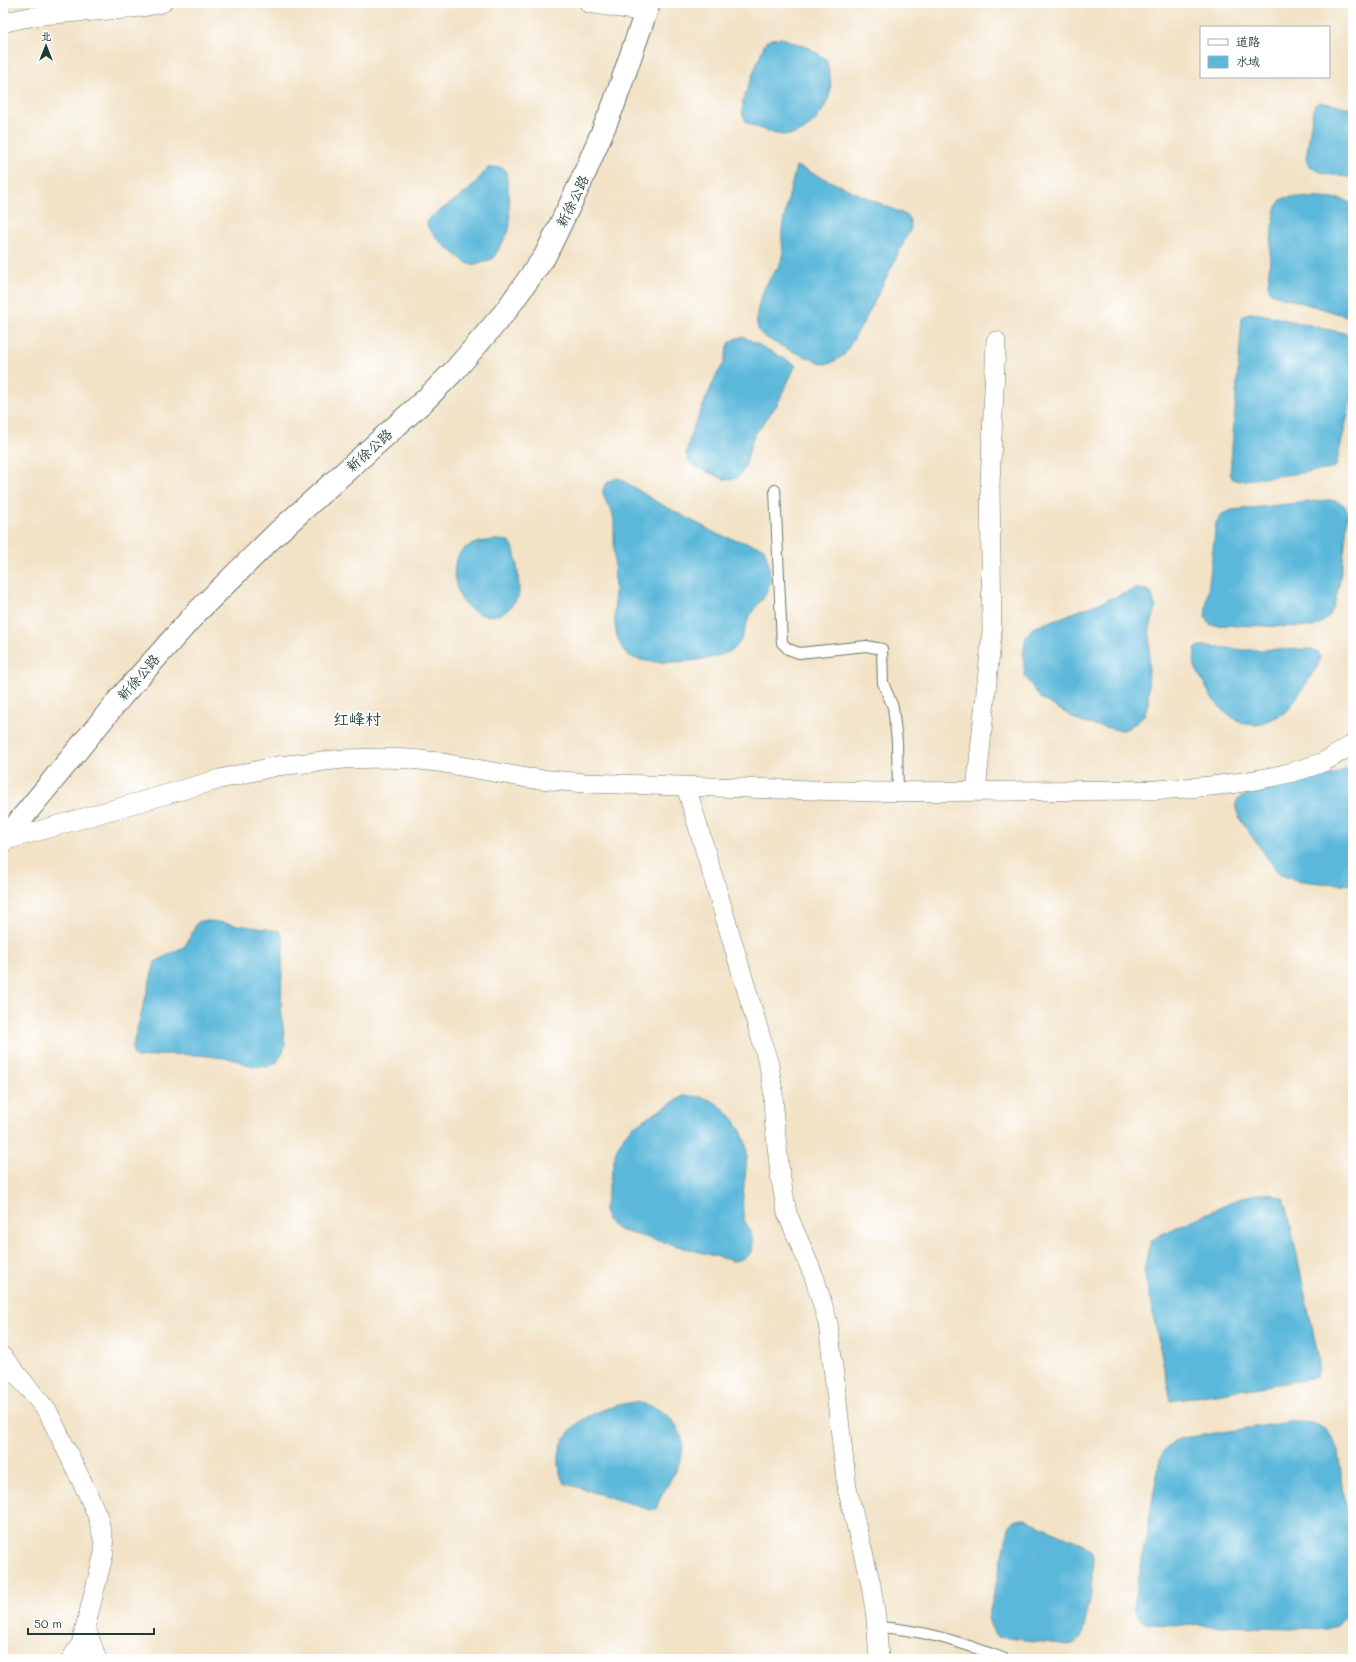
<svg xmlns="http://www.w3.org/2000/svg" width="1356" height="1662" viewBox="0 0 1356 1662" font-family="Mali,'LXGW WenKai TC',sans-serif">
  <style>
    .water { fill: #5cb8da; stroke: #3e7a87 }
    .lines { fill: none; stroke-linecap: round; stroke-linejoin: round }
    .service-casing { stroke: #697767; stroke-width: 12 }
    .minor-casing { stroke: #697767; stroke-width: 20 }
    .secondary-casing { stroke: #697767; stroke-width: 24 }
    .service { stroke: #fff; stroke-width: 10 }
    .minor { stroke: #fff; stroke-width: 19 }
    .secondary { stroke: #fff; stroke-width: 22 }
    .labels { text-anchor: middle; dominant-baseline: central; stroke-width: 3.5; stroke-linejoin: round; paint-order: stroke }
    .street-label { font-size: 14px; fill: #1f3d34; stroke: #fff }
    .quarter-label { font-size: 16px; fill: #1f3d34; stroke: #fff }
  </style>
  <rect width="100%" height="100%" fill="#fff"/>
  <filter id="ink" filterUnits="userSpaceOnUse"><feTurbulence type="fractalNoise" baseFrequency=".025" numOctaves="2"/><feDisplacementMap in="SourceGraphic" scale="8" xChannelSelector="R" yChannelSelector="G"/><feConvolveMatrix kernelMatrix="1 2 1 2 8 2 1 2 1" color-interpolation-filters="sRGB"/></filter>
  <filter id="wash" filterUnits="userSpaceOnUse"><feTurbulence type="fractalNoise" baseFrequency=".012" numOctaves="4" result="noise"/><feDisplacementMap in="SourceGraphic" scale="16" xChannelSelector="R" yChannelSelector="G"/><feGaussianBlur stdDeviation="0.9" result="paint"/><feColorMatrix in="noise" values="0 0 0 0 0 0 0 0 0 0 0 0 0 0 0 0 0 1.4 0 .05"/><feComposite in="paint" operator="in"/></filter>
  <g filter="url(#wash)">
    <rect width="100%" height="100%" fill="#f2e2c6"/>
    <path class="water" d="M782 38 811 49 826 59C829 69 832 82 830 93 825 113 806 137 784 135 770 134 758 128 746 122L742 112 743 100 765 43 771 39Z
      M1319 102 1353 108V178C1338 175 1309 175 1306 158L1313 110 1315 105Z
      M796 166 906 215 909 217 911 228 866 318 844 355 831 363 824 364C811 359 764 341 759 331 753 318 760 300 765 287 769 277 778 270 782 259 785 249 780 239 782 229 786 208 791 187 796 166Z
      M499 167 506 170 509 197 510 225 508 233 493 259 472 265 465 262 440 242 427 226 428 219 468 191 488 168Z
      M1296 197 1341 199 1353 204V318L1273 294 1270 291 1268 286C1270 270 1270 209 1281 200 1285 197 1291 197 1296 197Z
      M1250 313H1256L1353 335V393L1336 466 1332 469 1238 481 1233 479 1230 474 1242 318 1245 314Z
      M744 337 796 365 777 405 753 437 745 466 740 476 733 479 726 480 694 466 689 461 686 454 691 433 716 376 724 363 727 349 730 342 737 338Z
      M618 478 621 479 657 502 719 535 764 548C769 564 775 582 764 597 760 603 753 609 750 616 744 626 744 641 734 649 717 662 653 666 634 658 629 656 623 651 621 646 612 629 615 606 615 589 614 566 614 542 614 519 610 502 589 487 618 478Z
      M1327 500C1333 500 1342 501 1346 508 1351 518 1338 600 1332 611 1328 619 1321 624 1313 627L1211 625 1205 617 1216 523 1222 514 1232 510Z
      M497 540 509 541 513 547C517 558 519 581 519 593 519 597 516 600 513 604 503 619 482 619 468 607 461 601 457 592 456 583 449 551 468 541 497 540Z
      M1136 589 1147 590 1151 593 1156 608 1150 628 1148 703 1145 714 1138 722 1124 730H1118L1081 722 1040 698 1025 676 1023 657 1026 636 1033 628Z
      M1199 646H1210L1244 650 1312 649 1318 652 1320 657 1317 667 1289 709 1281 715 1257 725 1246 724 1237 720 1228 715 1213 700 1194 665 1195 649Z
      M1353 765V885C1332 883 1297 884 1279 874L1241 821 1236 809V803L1239 798 1257 791 1335 774Z
      M200 921H211L279 931 283 938 281 1007 285 1045 283 1052 277 1062 267 1067 248 1065 233 1059 198 1055 167 1054 148 1057 137 1058 134 1056 132 1048 155 962 185 946 197 923Z
      M683 1096C692 1096 701 1096 710 1100 729 1109 746 1131 747 1153 747 1173 741 1194 743 1214 745 1228 758 1238 751 1252 748 1258 739 1260 733 1261L618 1230 607 1220 604 1210 616 1150 624 1136 631 1128Z
      M1263 1193 1274 1194 1284 1199 1287 1208 1319 1360 1316 1378 1171 1401 1144 1271 1148 1251 1151 1241 1160 1235 1243 1197Z
      M634 1402C649 1404 662 1409 672 1420 700 1453 666 1478 656 1509L650 1510 564 1483C559 1474 559 1466 559 1456 563 1420 604 1407 634 1402Z
      M1289 1422C1314 1421 1331 1425 1338 1452L1353 1552 1347 1607 1344 1617 1337 1625 1328 1629 1147 1624C1136 1617 1134 1613 1135 1599L1160 1458C1167 1447 1169 1442 1182 1438Z
      M1025 1519 1083 1544 1091 1550 1093 1556 1091 1595 1082 1636 1075 1643 1070 1645 998 1637 992 1629 988 1619 1009 1528C1012 1520 1017 1519 1025 1519Z"/>
  </g>
  <g filter="url(#ink)">
    <g class="lines">
      <g class="service-casing">
        <path id="service" d="M775 490 782 643 788 649 799 653 866 646 882 649 883 683 893 707 897 741 898 792
          M877 1627C921 1629 964 1643 1005 1659"/>
      </g>
      <g class="minor-casing">
        <path id="minor" d="M589 3 646 12
          M3 23C55 8 110 15 162 3
          M686 786 769 1065 773 1091 774 1118 780 1174 787 1213 815 1279 828 1323 847 1488 871 1585 876 1617 879 1659
          M976 791 992 632 990 485 996 341
          M3 841 220 779 277 766 344 759 382 758 410 759 438 762 527 778 585 783 875 792 1155 790C1209 787 1271 782 1321 763 1332 758 1343 750 1353 744
          M3 1357 48 1412 86 1490 98 1517 104 1543V1553L81 1644 71 1659
          M86 1628 97 1659"/>
      </g>
      <g class="secondary-casing">
        <path id="secondary" d="M3 841 121 697 196 613 277 533 425 400 455 370 505 312 545 256 580 184 614 104 649 3"/>
      </g>
      <use href="#service" class="service"/>
      <use href="#minor" class="minor"/>
      <use href="#secondary" class="secondary"/>
    </g>
  </g>
  <g class="labels">
    <g class="street-label">
      <text transform="translate(572 201) rotate(-64)">新徐公路</text>
      <text transform="translate(369 450) rotate(-42)">新徐公路</text>
      <text transform="translate(138 677) rotate(-49)">新徐公路</text>
    </g>
    <g class="quarter-label">
      <text x="357" y="718">红峰村</text>
    </g>
  </g>
  <rect width="1356" height="1662" fill="none" stroke="#fff" stroke-width="16"/>
  <rect x="1200" y="26" width="130" height="52" fill="#ffffff" stroke="#a5b1ae"/>
  <rect x="1208" y="39" width="20" height="6" fill="#ffffff" stroke="#a5b1ae"/>
  <text x="1236" y="46" font-size="12" fill="#1f3d34">道路</text>
  <rect x="1208" y="56" width="20" height="12" fill="#5cb8da" stroke="#a5b1ae"/>
  <text x="1236" y="66" font-size="12" fill="#1f3d34">水域</text>
  <g transform="translate(46 46)" stroke="#ffffff" stroke-width="3" paint-order="stroke">
  <path d="M0-3L7 15L0 10L-7 15Z" fill="#1f3d34"/>
  <text y="-6" font-size="11" font-weight="bold" text-anchor="middle" fill="#1f3d34">北</text>
  </g>
  <path d="M28 1628v6h126v-6" fill="none" stroke="#1f3d34" stroke-width="2"/>
  <text x="34" y="1628" font-size="12" fill="#1f3d34" stroke="#ffffff" stroke-width="3" paint-order="stroke">50 m</text>
</svg>
